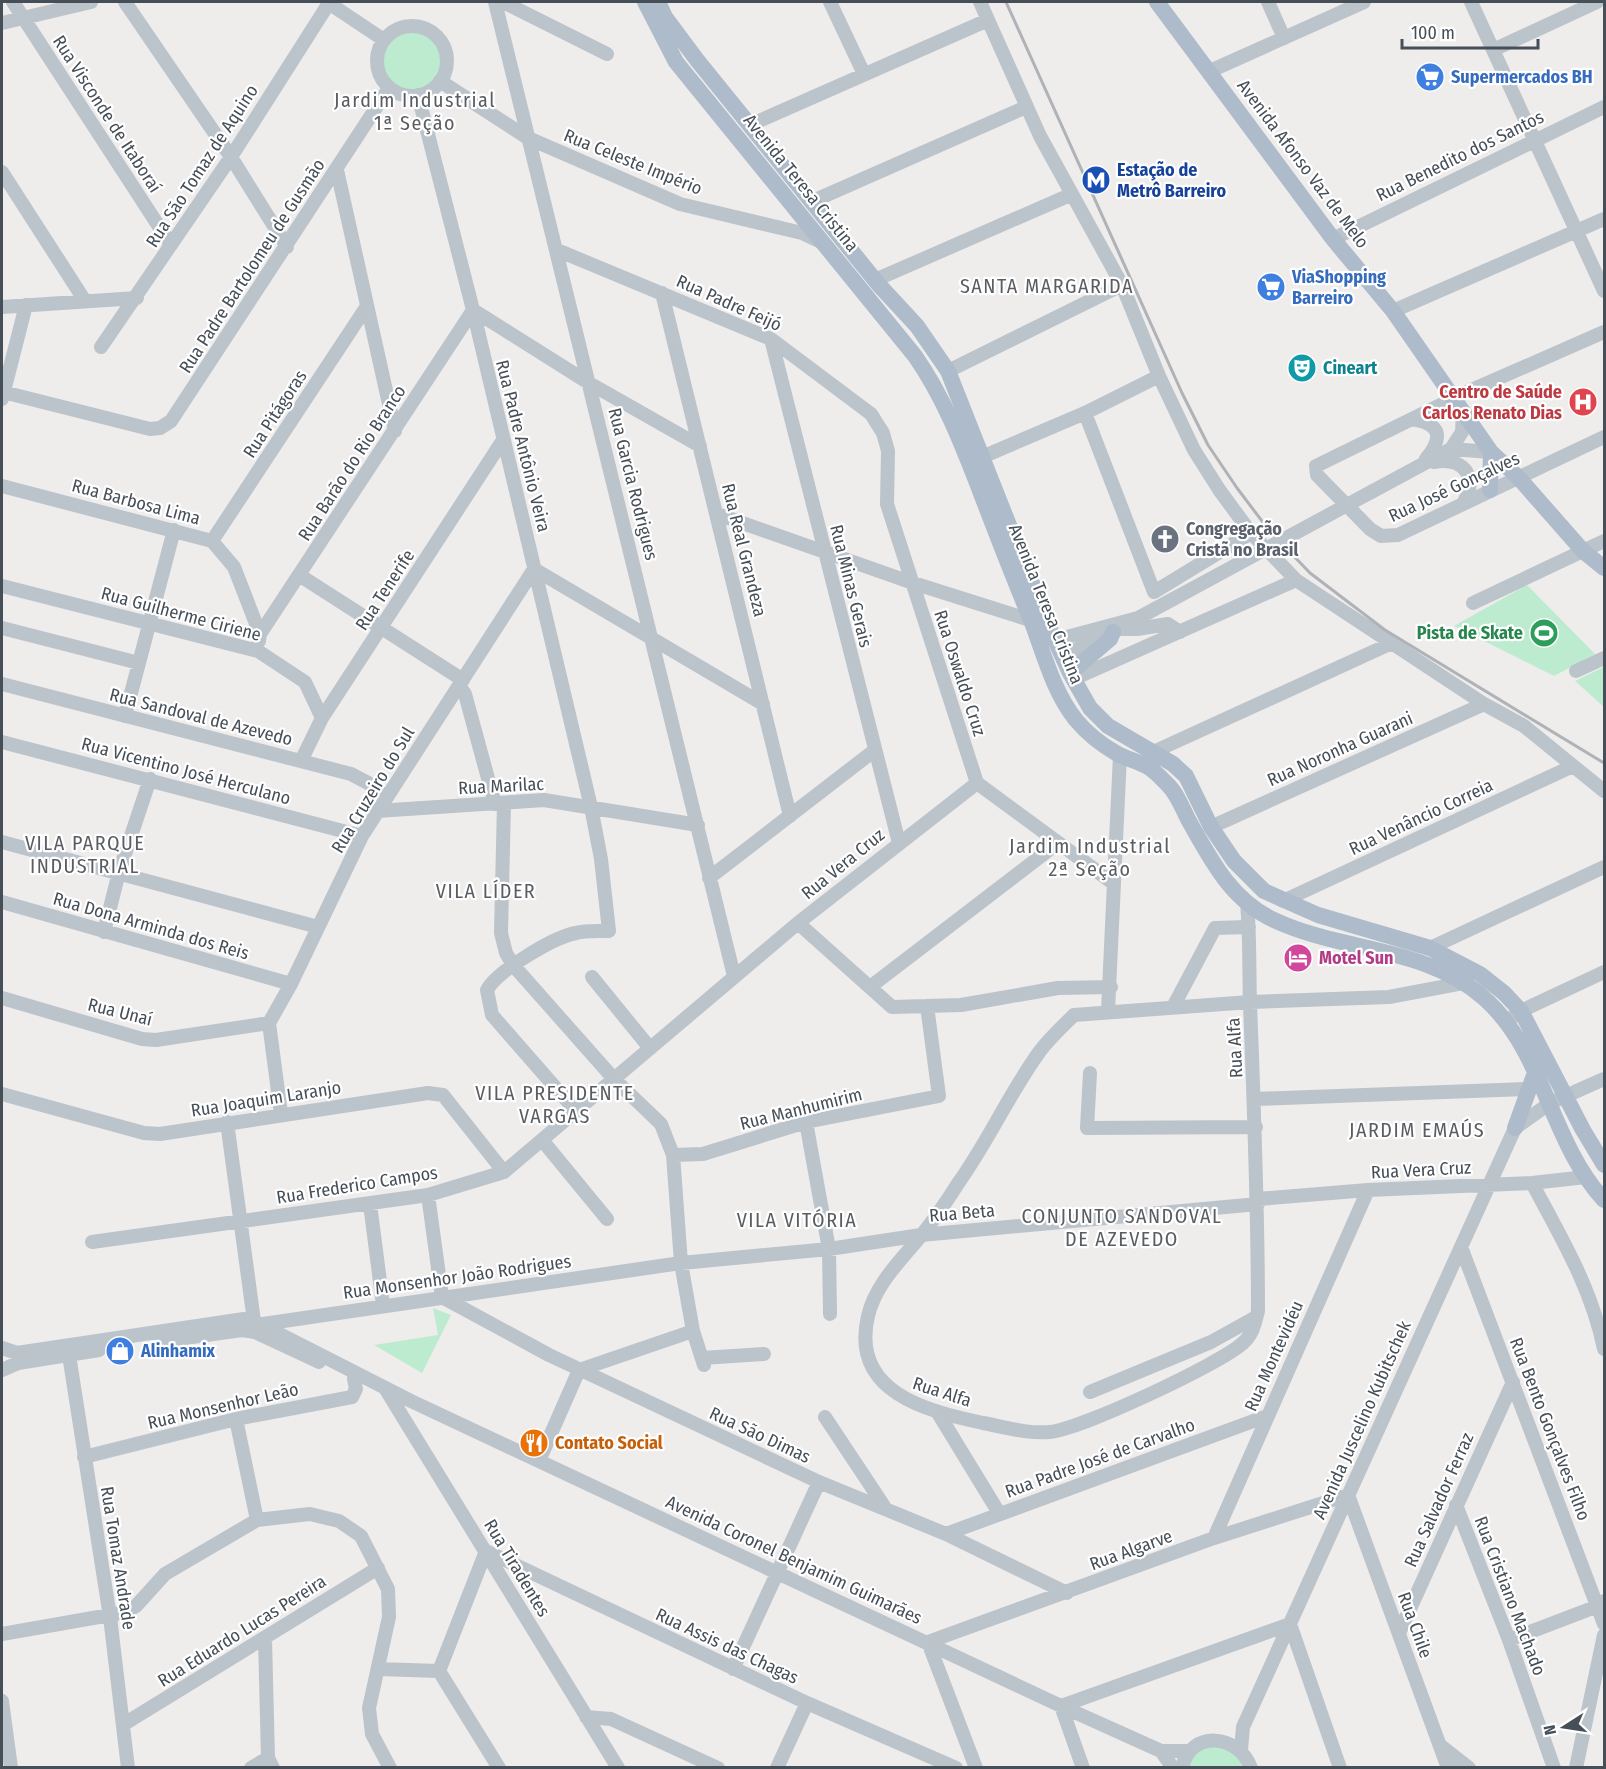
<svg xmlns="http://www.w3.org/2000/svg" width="1606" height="1769" viewBox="0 0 1606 1769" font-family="'Fira Sans Condensed',sans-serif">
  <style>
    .green { fill: #bdebd0 }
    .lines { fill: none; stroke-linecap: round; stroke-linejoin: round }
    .minor { stroke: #bbc3cb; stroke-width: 14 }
    .major { stroke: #adbbca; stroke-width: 16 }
    .rail { stroke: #afb2b6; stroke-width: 3 }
    .minor-bridge { stroke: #bbc3cb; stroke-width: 14 }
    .labels { text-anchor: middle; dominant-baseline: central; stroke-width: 4.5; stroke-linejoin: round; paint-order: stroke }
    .shop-label { font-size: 18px; font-weight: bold; fill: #366cbe; stroke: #fff; text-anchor: start }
    .street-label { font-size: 18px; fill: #464f58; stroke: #fff }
    .transit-label { font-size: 18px; font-weight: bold; fill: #164399; stroke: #fff; text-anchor: start }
    .culture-label { font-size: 18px; font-weight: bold; fill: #0d838f; stroke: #fff; text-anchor: start }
    .health-label { font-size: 18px; font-weight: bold; fill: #be3a42; stroke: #fff; text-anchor: end }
    .worship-label { font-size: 18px; font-weight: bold; fill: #5b616d; stroke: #fff; text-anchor: start }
    .leisure-label { font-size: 18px; font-weight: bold; fill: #27864d; stroke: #fff; text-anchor: end }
    .hotel-label { font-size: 18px; font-weight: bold; fill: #b23c85; stroke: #fff; text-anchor: start }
    .food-label { font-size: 18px; font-weight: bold; fill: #c56008; stroke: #fff; text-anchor: start }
    .neighbourhood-label { font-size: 20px; letter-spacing: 1.5px; fill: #5a5d61; stroke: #fff }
  </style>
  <rect width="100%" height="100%" fill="#efecec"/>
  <path class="green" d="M382 60a30 30 0 1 1 60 0a30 30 0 1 1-60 0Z
    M1527 585 1595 654 1554 676 1454 626Z
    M1604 667V707L1575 681Z
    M433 1308 451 1315 422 1373 374 1345 438 1335Z
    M1208 1745 1230 1747 1248 1768H1185L1191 1757Z"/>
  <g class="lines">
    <path class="minor" d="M13 2 171 245
      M125 2 231 157 287 247
      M327 2 384 40
      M495 2 734 976
      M503 2 607 54
      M830 2 864 74
      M980 2 1040 136 1122 285 1159 376 1194 450 1220 491 1251 533 1296 580 1484 704 1524 726 1604 791
      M1268 2 1284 38
      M1471 2 1604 291
      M2 23 91 2
      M377 61a35 35 0 1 1 70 0a35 35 0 1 1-70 0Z
      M1493 50 1597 2
      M1210 71 1364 2
      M440 81 528 138 680 204 802 233 821 242
      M418 95 473 310 591 807 601 859 609 931C598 931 586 930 576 933 554 937 497 971 487 990L492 1015 576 1111
      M750 125 988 20
      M337 170 395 431
      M2 172 85 301
      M813 201 1026 107
      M1333 239 1604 107
      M557 250 771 339 871 414 883 433 888 451 887 504 977 783 1113 883
      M875 280 1070 195
      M662 293 790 816
      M2 307 137 298
      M1393 311 1604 219
      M1604 332 1467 392 1316 466 1317 475 1370 529 1381 536 1398 535 1604 437
      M771 339 899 843
      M101 347 231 157 329 3
      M948 371 1122 285
      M3 392 150 429 160 428 171 421 389 88
      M2 399 26 305
      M1085 413 1154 592 1251 533
      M1412 419C1442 424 1443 438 1426 459
      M1451 449 1491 452
      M982 457 1085 413 1159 376
      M1434 462C1462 457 1479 475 1464 502
      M2 486 212 541 234 567 260 634 259 641
      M1373 491 1451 449 1462 432 1463 413
      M717 514 910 582 1030 620
      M212 541 367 306
      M299 575 463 680
      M2 586 258 651 305 682 322 718
      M1473 603 1604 541
      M2 628 139 663
      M1118 629H1137L1168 624 1180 632
      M260 634 473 310 589 383 700 446
      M1053 635 1063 638 1138 618
      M1062 656 1111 633
      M1576 671 1604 658
      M1073 679 1296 580
      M2 684 351 774 368 783 386 797
      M459 686 465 694 495 804
      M125 716 174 530
      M2 742 362 836
      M1151 753 1392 643
      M301 761 322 718 503 440
      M504 803 501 933 506 953 513 965 614 1079 661 1124 673 1155 681 1263 693 1331 704 1365
      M377 811 544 800 698 825
      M1211 827 1484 704
      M2 842 318 927
      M709 878 875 750
      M1283 901 1573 766
      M2 902 291 984
      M1247 903C1250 936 1249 970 1250 1004 1254 1106 1258 1208 1258 1311 1255 1323 1253 1334 1243 1343 1220 1364 1081 1429 1050 1432 1027 1434 1005 1427 983 1423 926 1411 850 1392 868 1316 875 1285 900 1261 920 1237 934 1220 947 1201 959 1182 989 1140 1010 1092 1040 1051 1050 1038 1063 1026 1074 1015L1250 1002 1389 997 1463 983
      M798 923 892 1007 961 1005 1058 988 1111 987
      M104 932 119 872 150 779
      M1430 948 1604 867
      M592 977 649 1047
      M870 987 1058 843
      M2 998 142 1039 156 1040 269 1023
      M1173 1007 1215 928 1249 927
      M1108 1011 1120 755
      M1507 1021 1521 1011 1604 972
      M1090 1073 1087 1128 1256 1127
      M2 1094 144 1133 160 1134 428 1093 443 1095 504 1172
      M1255 1099 1527 1089
      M281 1114 269 1023 291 984 362 836 534 569 763 704
      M227 1122 254 1321
      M806 1122 829 1249 830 1314
      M542 1140 607 1219
      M673 1155 703 1154 806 1122 939 1096 927 1006
      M1532 1183C1561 1237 1592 1289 1604 1349
      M428 1195 442 1297 549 1355 819 1482 946 1534 1067 1593
      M1258 1199 1368 1190 1532 1183 1586 1177
      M370 1204 383 1305
      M92 1242 428 1195 504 1172 798 923 977 783
      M1461 1247 1604 1624
      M263 1324 681 1263 829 1249 921 1235 1258 1204
      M163 1341 242 1330 255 1332 319 1362
      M2 1348 17 1353 244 1319 254 1321 411 1401 1061 1706 1161 1751H1190
      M69 1355 110 1617 128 1768
      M702 1358 764 1354
      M2 1370 18 1363 99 1350
      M385 1388 618 1768
      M1090 1392 1211 1342 1256 1317
      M938 1413 999 1513
      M825 1417 884 1506
      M236 1419 257 1520
      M84 1457 236 1419 352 1397 356 1389 354 1379
      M539 1461 579 1370 693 1331
      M1456 1505 1509 1640 1554 1768
      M946 1534 1267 1416
      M1214 1538 1368 1190
      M1399 1633 1513 1382
      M2 1634 127 1612 136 1606 165 1574 257 1520 310 1514 339 1521 361 1536 388 1589 389 1617 369 1708 372 1734 390 1768
      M265 1639 268 1758 273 1768
      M1509 1640 1598 1606 1604 1601
      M378 1669 439 1671
      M733 1669 819 1482
      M439 1671 486 1551 807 1703 956 1768
      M439 1671 499 1768
      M2 1701 11 1768
      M586 1717 611 1719 718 1768
      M124 1724 378 1568
      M1441 1746 1469 1768
      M1241 1750 1243 1727 1515 1128 1550 1103 1604 1079
      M1161 1751 1173 1768
      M251 1768 268 1758
      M777 1768 807 1703
      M976 1768 928 1642 1214 1538 1348 1495 1448 1768
      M1083 1768 1061 1706 1290 1624 1340 1768
      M1182 1768C1190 1729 1239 1734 1251 1768
      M1576 1768 1604 1635"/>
    <path class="major" d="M645 2 676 62 915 356C945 399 963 447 982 496 998 538 1014 579 1031 620 1044 654 1053 691 1076 720 1086 732 1102 745 1116 753 1126 759 1138 761 1148 767 1155 771 1163 780 1169 786 1178 795 1183 810 1189 821 1211 860 1231 900 1274 920 1342 952 1425 946 1484 998 1545 1052 1550 1142 1604 1200
      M658 2 665 17 697 60 879 285 917 326 948 371 1050 629 1070 673 1090 708 1108 726 1173 764 1186 776 1211 827 1234 861 1264 891 1318 915 1430 948 1480 974 1504 993 1521 1011 1583 1130 1604 1165
      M1157 2 1333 239 1393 311 1491 452 1518 477 1583 551 1604 568
      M1490 490 1491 452
      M1070 673 1110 639 1113 632
      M1515 1128 1536 1070"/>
    <path class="rail" d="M1006 2 1182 393 1208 445 1237 488 1268 529 1310 573 1385 630 1604 763"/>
    <path class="minor-bridge" d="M1140 617 1373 491"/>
  </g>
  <defs>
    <g id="supermarket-disc" transform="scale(1.5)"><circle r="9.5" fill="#3f7fe0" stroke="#fff"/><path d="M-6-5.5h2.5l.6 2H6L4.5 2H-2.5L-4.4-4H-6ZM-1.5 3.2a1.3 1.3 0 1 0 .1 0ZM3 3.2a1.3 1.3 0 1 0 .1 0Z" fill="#fff"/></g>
    <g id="metro-disc" transform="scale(1.5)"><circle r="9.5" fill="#1a4fb4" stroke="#fff"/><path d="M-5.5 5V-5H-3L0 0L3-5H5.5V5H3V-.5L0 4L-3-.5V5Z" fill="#fff"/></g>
    <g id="theatre-disc" transform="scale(1.5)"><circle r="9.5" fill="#0f9aa8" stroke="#fff"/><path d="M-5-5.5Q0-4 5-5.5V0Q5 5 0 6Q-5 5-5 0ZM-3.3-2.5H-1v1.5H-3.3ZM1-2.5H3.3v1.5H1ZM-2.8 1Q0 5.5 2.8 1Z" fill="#fff"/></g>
    <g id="hospital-disc" transform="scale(1.5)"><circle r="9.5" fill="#e0444e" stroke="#fff"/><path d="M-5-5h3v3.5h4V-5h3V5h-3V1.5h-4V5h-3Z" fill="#fff"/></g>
    <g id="church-disc" transform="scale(1.5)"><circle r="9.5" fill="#6b7280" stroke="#fff"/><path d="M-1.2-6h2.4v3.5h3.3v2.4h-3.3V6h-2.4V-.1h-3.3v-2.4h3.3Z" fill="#fff"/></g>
    <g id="stadium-disc" transform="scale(1.5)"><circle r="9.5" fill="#2e9e5b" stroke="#fff"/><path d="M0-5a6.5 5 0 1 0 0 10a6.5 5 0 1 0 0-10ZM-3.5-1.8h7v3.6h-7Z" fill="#fff"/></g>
    <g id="hotel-disc" transform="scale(1.5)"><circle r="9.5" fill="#d1479c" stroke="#fff"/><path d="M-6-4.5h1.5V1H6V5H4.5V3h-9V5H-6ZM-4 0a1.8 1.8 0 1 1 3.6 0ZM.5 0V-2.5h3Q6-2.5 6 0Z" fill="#fff"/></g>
    <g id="shop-disc" transform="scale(1.5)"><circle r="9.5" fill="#3f7fe0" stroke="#fff"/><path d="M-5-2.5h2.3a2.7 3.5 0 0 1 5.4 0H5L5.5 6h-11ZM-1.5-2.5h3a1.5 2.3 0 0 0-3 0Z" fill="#fff"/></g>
    <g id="restaurant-disc" transform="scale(1.5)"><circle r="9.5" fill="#e8710a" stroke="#fff"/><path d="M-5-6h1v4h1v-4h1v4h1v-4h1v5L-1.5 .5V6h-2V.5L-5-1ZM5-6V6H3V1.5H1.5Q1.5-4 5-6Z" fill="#fff"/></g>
  </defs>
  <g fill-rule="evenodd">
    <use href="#supermarket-disc" x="1430" y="77"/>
    <use href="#metro-disc" x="1096" y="180"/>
    <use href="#supermarket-disc" x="1271" y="287"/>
    <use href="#theatre-disc" x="1302" y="368"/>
    <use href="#hospital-disc" x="1583" y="402"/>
    <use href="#church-disc" x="1165" y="539"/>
    <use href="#stadium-disc" x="1544" y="633"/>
    <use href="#hotel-disc" x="1298" y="958"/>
    <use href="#shop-disc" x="120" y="1351"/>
    <use href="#restaurant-disc" x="534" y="1443"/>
  </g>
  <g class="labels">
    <g class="shop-label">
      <text x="1451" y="77">Supermercados BH</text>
      <text x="1292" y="277">ViaShopping<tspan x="1292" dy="21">Barreiro</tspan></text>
      <text x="141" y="1351">Alinhamix</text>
    </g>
    <g class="street-label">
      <text transform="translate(107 114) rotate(57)">Rua Visconde de Itaboraí</text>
      <text transform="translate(1460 156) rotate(-26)">Rua Benedito dos Santos</text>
      <text transform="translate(633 162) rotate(22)">Rua Celeste Império</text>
      <text transform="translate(1303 164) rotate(53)">Avenida Afonso Vaz de Melo</text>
      <text transform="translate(202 166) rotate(-57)">Rua São Tomaz de Aquino</text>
      <text transform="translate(801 183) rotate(51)">Avenida Teresa Cristina</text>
      <text transform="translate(252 266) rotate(-57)">Rua Padre Bartolomeu de Gusmão</text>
      <text transform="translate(729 303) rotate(24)">Rua Padre Feijó</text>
      <text transform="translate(275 414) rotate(-57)">Rua Pitágoras</text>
      <text transform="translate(523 446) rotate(76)">Rua Padre Antônio Veira</text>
      <text transform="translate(352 463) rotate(-57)">Rua Barão do Rio Branco</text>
      <text transform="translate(633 484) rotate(76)">Rua Garcia Rodrigues</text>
      <text transform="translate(1454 487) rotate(-25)">Rua José Gonçalves</text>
      <text transform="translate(136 502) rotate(15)">Rua Barbosa Lima</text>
      <text transform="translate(744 550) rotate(76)">Rua Real Grandeza</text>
      <text transform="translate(851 586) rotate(76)">Rua Minas Gerais</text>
      <text transform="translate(385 590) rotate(-57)">Rua Tenerife</text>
      <text transform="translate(1046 604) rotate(68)">Avenida Teresa Cristina</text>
      <text transform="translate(181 614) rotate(15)">Rua Guilherme Ciriene</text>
      <text transform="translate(960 673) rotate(72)">Rua Oswaldo Cruz</text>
      <text transform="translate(201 717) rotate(14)">Rua Sandoval de Azevedo</text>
      <text transform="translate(1340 749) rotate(-24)">Rua Noronha Guarani</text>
      <text transform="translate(186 771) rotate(15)">Rua Vicentino José Herculano</text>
      <text transform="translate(501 786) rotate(-3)">Rua Marilac</text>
      <text transform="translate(373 790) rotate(-59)">Rua Cruzeiro do Sul</text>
      <text transform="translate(1421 817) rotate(-25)">Rua Venâncio Correia</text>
      <text transform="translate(843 864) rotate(-39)">Rua Vera Cruz</text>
      <text transform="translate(151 926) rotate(16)">Rua Dona Arminda dos Reis</text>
      <text transform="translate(120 1012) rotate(14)">Rua Unaí</text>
      <text transform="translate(1235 1048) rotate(-93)">Rua Alfa</text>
      <text transform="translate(266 1099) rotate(-9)">Rua Joaquim Laranjo</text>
      <text transform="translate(801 1109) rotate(-14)">Rua Manhumirim</text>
      <text transform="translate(1421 1170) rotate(-3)">Rua Vera Cruz</text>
      <text transform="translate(357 1185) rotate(-9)">Rua Frederico Campos</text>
      <text transform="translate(962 1213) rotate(-5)">Rua Beta</text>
      <text transform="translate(457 1277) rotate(-8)">Rua Monsenhor João Rodrigues</text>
      <text transform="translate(1274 1356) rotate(-66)">Rua Montevidéu</text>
      <text transform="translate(942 1392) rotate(18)">Rua Alfa</text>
      <text transform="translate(223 1406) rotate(-13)">Rua Monsenhor Leão</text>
      <text transform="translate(1362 1420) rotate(-66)">Avenida Juscelino Kubitschek</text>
      <text transform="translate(1550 1429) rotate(69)">Rua Bento Gonçalves Filho</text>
      <text transform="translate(760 1435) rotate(25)">Rua São Dimas</text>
      <text transform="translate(1100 1458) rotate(-20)">Rua Padre José de Carvalho</text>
      <text transform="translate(1439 1500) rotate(-66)">Rua Salvador Ferraz</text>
      <text transform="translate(1131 1550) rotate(-20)">Rua Algarve</text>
      <text transform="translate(118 1558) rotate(81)">Rua Tomaz Andrade</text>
      <text transform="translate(794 1560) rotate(25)">Avenida Coronel Benjamim Guimarães</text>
      <text transform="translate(517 1568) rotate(59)">Rua Tiradentes</text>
      <text transform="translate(1510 1596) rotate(69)">Rua Cristiano Machado</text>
      <text transform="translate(1415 1625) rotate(70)">Rua Chile</text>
      <text transform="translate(242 1631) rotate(-32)">Rua Eduardo Lucas Pereira</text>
      <text transform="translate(727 1646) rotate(25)">Rua Assis das Chagas</text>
    </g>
    <g class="transit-label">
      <text x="1117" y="170">Estação de<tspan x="1117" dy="21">Metrô Barreiro</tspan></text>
    </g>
    <g class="culture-label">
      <text x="1323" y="368">Cineart</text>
    </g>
    <g class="health-label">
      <text x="1562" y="392">Centro de Saúde<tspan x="1562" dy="21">Carlos Renato Dias</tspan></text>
    </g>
    <g class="worship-label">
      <text x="1186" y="529">Congregação<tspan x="1186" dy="21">Cristã no Brasil</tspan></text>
    </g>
    <g class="leisure-label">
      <text x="1523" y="633">Pista de Skate</text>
    </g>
    <g class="hotel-label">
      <text x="1319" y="958">Motel Sun</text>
    </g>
    <g class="food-label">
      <text x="555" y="1443">Contato Social</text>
    </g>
    <g class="neighbourhood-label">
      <text x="415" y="100">Jardim Industrial<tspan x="415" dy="23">1ª Seção</tspan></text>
      <text x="1047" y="286">SANTA MARGARIDA</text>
      <text x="85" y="843">VILA PARQUE<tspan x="85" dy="23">INDUSTRIAL</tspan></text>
      <text x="1090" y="846">Jardim Industrial<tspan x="1090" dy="23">2ª Seção</tspan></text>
      <text x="486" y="891">VILA LÍDER</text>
      <text x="555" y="1093">VILA PRESIDENTE<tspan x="555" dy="23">VARGAS</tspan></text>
      <text x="1417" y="1130">JARDIM EMAÚS</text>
      <text x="1122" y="1216">CONJUNTO SANDOVAL<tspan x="1122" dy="23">DE AZEVEDO</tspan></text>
      <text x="797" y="1220">VILA VITÓRIA</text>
    </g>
  </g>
  <rect width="1606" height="1769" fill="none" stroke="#464f58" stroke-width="6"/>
  <g transform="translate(1564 1727) rotate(258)" stroke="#ffffff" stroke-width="4.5" paint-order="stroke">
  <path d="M0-4.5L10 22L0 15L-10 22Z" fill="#464f58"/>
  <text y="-9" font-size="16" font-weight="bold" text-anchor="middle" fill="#464f58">N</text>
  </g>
  <path d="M1402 39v9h136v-9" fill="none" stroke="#464f58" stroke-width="3"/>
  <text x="1411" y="39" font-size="18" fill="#464f58" stroke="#ffffff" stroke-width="4.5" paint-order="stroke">100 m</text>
</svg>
